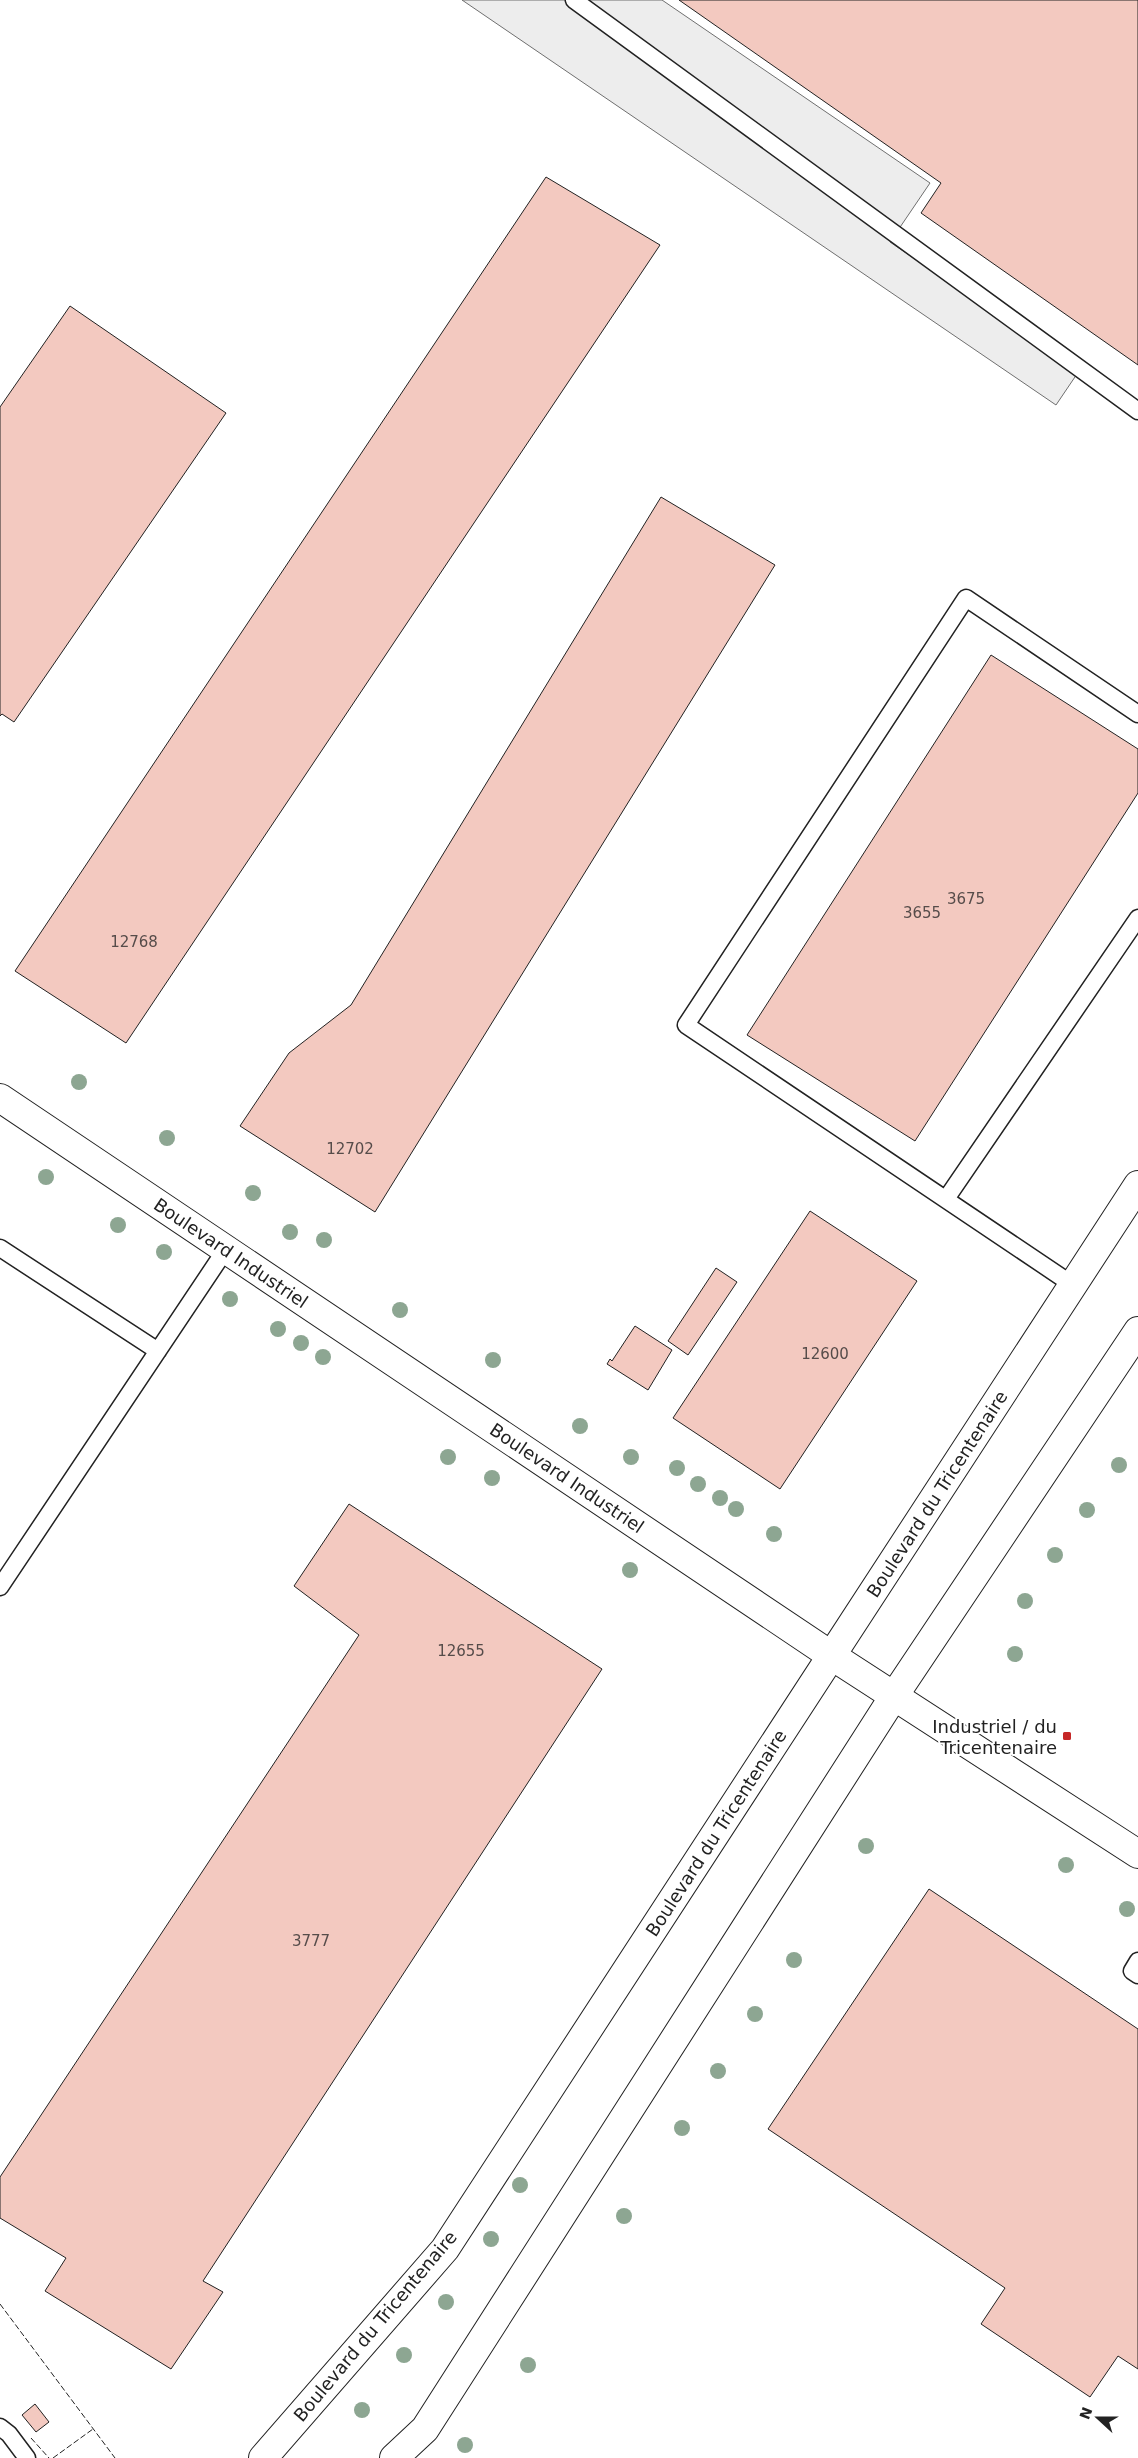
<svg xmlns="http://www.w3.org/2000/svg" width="1138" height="2458" viewBox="0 0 1138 2458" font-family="'DejaVu Sans',sans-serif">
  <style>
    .parking { fill: #ededed; stroke: #6f6f6f }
    .building { fill: #f3c9c0; stroke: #222 }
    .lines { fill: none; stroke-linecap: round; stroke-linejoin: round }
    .service-casing { stroke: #222; stroke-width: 19 }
    .minor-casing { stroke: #222; stroke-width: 30 }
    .tertiary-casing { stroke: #222; stroke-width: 30 }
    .service { stroke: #fff; stroke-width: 16 }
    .minor { stroke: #fff; stroke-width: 28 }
    .tertiary { stroke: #fff; stroke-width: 28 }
    .fence { stroke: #222; stroke-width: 1; stroke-dasharray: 6 2.5; stroke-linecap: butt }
    .tree { fill: #8da692 }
    .poi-dot { fill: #c62828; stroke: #fff; stroke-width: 2 }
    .labels { text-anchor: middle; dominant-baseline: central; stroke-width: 4; stroke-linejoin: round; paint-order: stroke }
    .number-label { font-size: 15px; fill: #564c4a }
    .street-label { font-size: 18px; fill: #222; stroke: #fff }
    .poi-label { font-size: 18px; fill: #222; stroke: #fff; text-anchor: end }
  </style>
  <rect width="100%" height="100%" fill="#fff"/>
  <path class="parking" d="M462 0H662L930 183 890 242 1079 371 1056 405Z"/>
  <path class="building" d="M679 0H1138V365L921 213 941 183Z
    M546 177 660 245 126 1043 15 971Z
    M70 306 226 413 14 722 2 714 0 716V407Z
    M661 497 775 565 375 1212 240 1126 289 1053 351 1005Z
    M991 655 1138 749V793L915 1141 747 1035Z
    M810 1211 917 1281 780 1489 673 1418Z
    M716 1268 737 1282 688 1355 668 1341Z
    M635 1326 672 1350 648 1390 607 1364 610 1359 612 1361Z
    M349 1504 602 1669 203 2281 223 2292 171 2369 45 2291 66 2258 0 2218V2177L359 1635 294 1586Z
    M929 1889 1138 2029V2369L1118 2356 1090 2397 981 2324 1005 2288 768 2129Z
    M35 2404 49 2422 36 2432 22 2415Z"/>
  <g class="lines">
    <g class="service-casing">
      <path id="service" d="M574 0 1138 411
        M946 1199 1138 918
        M0 1248 158 1351
        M1073 1285 686 1025 966 598 1138 714
        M0 1587 226 1249
        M1138 1961 1132 1971 1138 1975
        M0 2427 9 2434 27 2458"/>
    </g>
    <g class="minor-casing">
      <path id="minor" d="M0 1098 832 1656 1138 1854"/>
    </g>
    <g class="tertiary-casing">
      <path id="tertiary" d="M263 2458 445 2249 1138 1185
        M394 2458 425 2429 894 1696 1138 1331"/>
    </g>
    <use href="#service" class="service"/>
    <use href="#minor" class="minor"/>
    <use href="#tertiary" class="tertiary"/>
    <path class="fence" d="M0 2304 115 2458
      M31 2438 49 2458
      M53 2458 93 2429"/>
  </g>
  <g class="tree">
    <circle cx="79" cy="1082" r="8"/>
    <circle cx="167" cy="1138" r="8"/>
    <circle cx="46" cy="1177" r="8"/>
    <circle cx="253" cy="1193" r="8"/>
    <circle cx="118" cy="1225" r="8"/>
    <circle cx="290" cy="1232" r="8"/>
    <circle cx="324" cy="1240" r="8"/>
    <circle cx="164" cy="1252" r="8"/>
    <circle cx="230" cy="1299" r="8"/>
    <circle cx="400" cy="1310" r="8"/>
    <circle cx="278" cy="1329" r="8"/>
    <circle cx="301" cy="1343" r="8"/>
    <circle cx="323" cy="1357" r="8"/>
    <circle cx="493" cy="1360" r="8"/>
    <circle cx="580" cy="1426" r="8"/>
    <circle cx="448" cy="1457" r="8"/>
    <circle cx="631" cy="1457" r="8"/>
    <circle cx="1119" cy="1465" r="8"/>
    <circle cx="677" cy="1468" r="8"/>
    <circle cx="492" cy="1478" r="8"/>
    <circle cx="698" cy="1484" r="8"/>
    <circle cx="720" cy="1498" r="8"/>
    <circle cx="736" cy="1509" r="8"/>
    <circle cx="1087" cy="1510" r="8"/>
    <circle cx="774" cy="1534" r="8"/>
    <circle cx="1055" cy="1555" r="8"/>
    <circle cx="630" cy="1570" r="8"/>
    <circle cx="1025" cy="1601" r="8"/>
    <circle cx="1015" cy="1654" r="8"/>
    <circle cx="866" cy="1846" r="8"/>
    <circle cx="1066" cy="1865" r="8"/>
    <circle cx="1127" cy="1909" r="8"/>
    <circle cx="794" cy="1960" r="8"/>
    <circle cx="755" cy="2014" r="8"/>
    <circle cx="718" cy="2071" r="8"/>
    <circle cx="682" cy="2128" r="8"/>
    <circle cx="520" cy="2185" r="8"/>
    <circle cx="624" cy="2216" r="8"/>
    <circle cx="491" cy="2239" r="8"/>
    <circle cx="446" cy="2302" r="8"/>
    <circle cx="404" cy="2355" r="8"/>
    <circle cx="528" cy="2365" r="8"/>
    <circle cx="362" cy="2410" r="8"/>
    <circle cx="465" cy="2445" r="8"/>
  </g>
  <rect class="poi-dot" x="1062" y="1731" width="10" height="10" rx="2.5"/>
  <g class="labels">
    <g class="number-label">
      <text x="966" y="899">3675</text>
      <text x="922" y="913">3655</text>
      <text x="134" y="942">12768</text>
      <text x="350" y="1149">12702</text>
      <text x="825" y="1354">12600</text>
      <text x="461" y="1651">12655</text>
      <text x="311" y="1941">3777</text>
    </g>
    <g class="street-label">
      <text transform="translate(231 1253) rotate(34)">Boulevard Industriel</text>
      <text transform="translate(567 1478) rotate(34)">Boulevard Industriel</text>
      <text transform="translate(937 1494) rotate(-57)">Boulevard du Tricentenaire</text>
      <text transform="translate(716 1833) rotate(-57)">Boulevard du Tricentenaire</text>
      <text transform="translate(375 2326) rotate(-50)">Boulevard du Tricentenaire</text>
    </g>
    <g class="poi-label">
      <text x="1057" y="1726">Industriel / du<tspan x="1057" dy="21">Tricentenaire</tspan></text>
    </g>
  </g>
  <g transform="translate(1098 2418) rotate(291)" stroke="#ffffff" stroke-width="4" paint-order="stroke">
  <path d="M0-4L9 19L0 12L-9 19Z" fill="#222222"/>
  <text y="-8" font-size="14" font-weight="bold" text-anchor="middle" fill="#222222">N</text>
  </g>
</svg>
